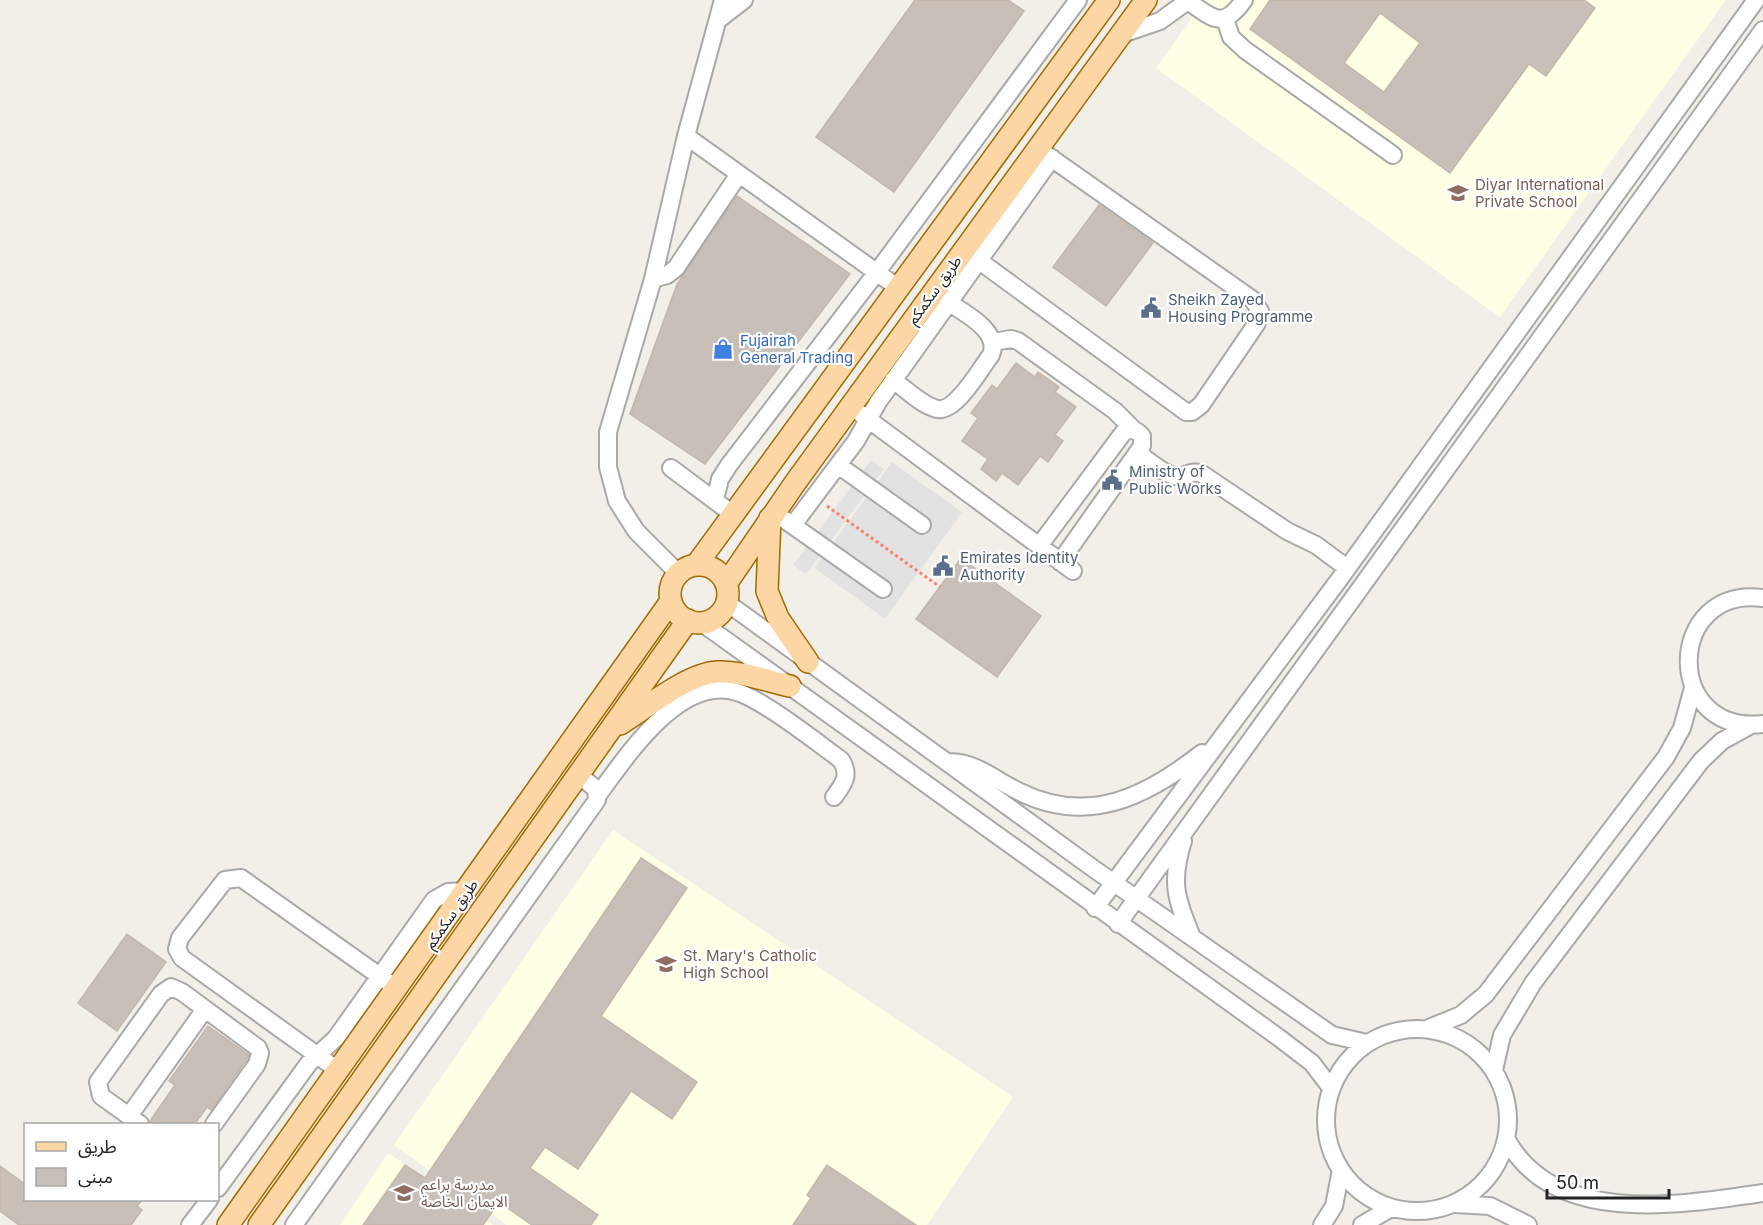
<svg xmlns="http://www.w3.org/2000/svg" width="1763" height="1225" viewBox="0 0 1763 1225" font-family="Inter,'Noto Sans Arabic',sans-serif">
  <style>
    .education { fill: #ffffe5 }
    .parking { fill: #e2e2e2 }
    .building { fill: #c7bfb8; stroke: #c4b6ab; stroke-width: 1.5; fill-rule: evenodd }
    .lines { fill: none; stroke-linecap: round; stroke-linejoin: round }
    .minor-casing { stroke: #a9a9a9; stroke-width: 20 }
    .major-casing { stroke: #a06b00; stroke-width: 24 }
    .path { stroke: #fa8072; stroke-width: 3; stroke-dasharray: 3 3; stroke-linecap: butt }
    .minor { stroke: #fff; stroke-width: 16 }
    .major { stroke: #fcd6a4; stroke-width: 21 }
    .labels { text-anchor: middle; dominant-baseline: central; stroke-width: 4.5; stroke-linejoin: round; paint-order: stroke }
    .education-label { font-size: 15px; fill: #785e54; stroke: #fff; text-anchor: start }
    .street-label { font-size: 15px; fill: #222; stroke: #fff }
    .service-label { font-size: 15px; fill: #4e5e75; stroke: #fff; text-anchor: start }
    .shop-label { font-size: 15px; fill: #366cbe; stroke: #fff; text-anchor: start }
  </style>
  <rect width="100%" height="100%" fill="#f2efe9"/>
  <path class="education" d="M1205 0H1726L1500 317 1156 68Z
    M613 830 1013 1097 927 1225H507L394 1145Z
    M388 1153 493 1225H340Z"/>
  <path class="parking" d="M871 460 884 469 806 574 793 565Z
    M892 462 962 512 885 619 815 568Z"/>
  <path class="building" d="M915 0H1008L1024 11 894 192 816 137Z
    M1270 0H1584L1595 8 1546 76 1529 64 1450 173 1250 29ZM1380 13 1420 43 1384 92 1344 63Z
    M737 196 850 274 705 464 630 414 677 284Z
    M1099 205 1153 243 1106 306 1053 267Z
    M1016 363 1035 377 1038 372 1059 387 1055 392 1076 407 1055 435 1063 441 1048 462 1040 456 1018 485 1002 473 996 481 981 469 988 459 962 441 978 418 971 413 992 385 997 389Z
    M961 558 1041 616 997 677 916 619Z
    M641 858 687 888 601 1016 697 1082 672 1119 631 1091 578 1169 545 1147 530 1168 598 1215 591 1225H532L499 1202 483 1225H363L405 1165 425 1178Z
    M127 934 166 962 117 1031 78 1003Z
    M208 1026 249 1055 247 1059 211 1110 207 1107 194 1125H150V1121L175 1085 169 1081Z
    M827 1165 916 1225H793L811 1198 807 1195Z
    M0 1166 26 1185V1200H142L137 1206 142 1210 131 1225H19L0 1211Z"/>
  <g class="lines">
    <g class="minor-casing">
      <path id="minor" d="M1188 1C1213 19 1223 30 1244 0
        M1225 19 1231 37 1245 50 1393 155
        M718 20 744 0
        M1122 34 1160 21 1189 0
        M686 136 900 289
        M978 260 1186 412H1192L1201 405 1257 323 1260 311 1253 300 1037 148
        M653 279 667 275 676 268 739 174
        M993 342 1011 339 1018 341 1115 411 1133 429
        M893 380C906 389 921 405 937 409 956 413 980 369 991 355 1001 331 964 313 948 302
        M861 414 1073 571
        M1138 453C1148 460 1163 474 1175 476 1185 478 1191 469 1202 474L1287 531 1316 545 1347 568
        M838 465 922 525
        M671 468 734 515
        M715 500 720 479 729 465 877 272 1078 0
        M785 520 883 589
        M793 525 856 441 878 402 1052 158
        M1039 546 1123 433C1130 428 1136 429 1142 436V446L1060 562
        M678 573 636 531 617 501 608 467V432L653 279 686 136 723 0
        M1763 598C1666 585 1662 735 1763 724
        M726 602 1094 869 1332 1035 1367 1043
        M702 623 1278 1037 1312 1063 1331 1088
        M949 762C977 762 996 781 1020 792 1089 826 1147 796 1202 753
        M598 795C627 756 680 674 737 692 762 699 818 743 841 760 851 775 843 785 834 797
        M1183 841C1170 882 1176 899 1192 937
        M1095 908 1341 577 1756 0
        M1118 924 1763 30
        M1429 1028 1461 1015 1486 994 1666 757 1682 728 1693 688
        M1326 1120a91 91 0 1 1 182 0a91 91 0 1 1-182 0Z
        M1494 1070 1502 1035 1533 983 1701 761 1722 741 1751 725
        M339 1071 182 958 177 949 180 938 225 880 241 878 398 989
        M129 1116 205 1009
        M140 1124 101 1096 98 1082 161 994 171 987 182 992 258 1048 260 1053 257 1064 214 1124
        M1507 1140C1553 1225 1675 1206 1763 1193
        M218 1188 309 1063 336 1038 434 900 448 892 467 891
        M1455 1204 1490 1206 1528 1225
        M190 1225 209 1200
        M294 1225 597 800 596 789 579 775
        M1322 1225 1334 1206 1341 1170
        M1362 1225 1391 1208"/>
    </g>
    <g class="major-casing">
      <path id="major" d="M770 518 767 591 778 618 808 662
        M697 564 1109 0
        M670 594a29 29 0 1 1 58 0a29 29 0 1 1-58 0Z
        M726 584 795 483 1146 0
        M620 724C646 708 687 674 717 672 741 671 767 681 790 686
        M228 1225 671 601
        M259 1225 688 620"/>
    </g>
    <path class="path" d="M827 506 940 587"/>
    <use href="#minor" class="minor"/>
    <use href="#major" class="major"/>
  </g>
  <defs>
    <g id="school-bare" transform="scale(1.62)"><path d="M0-5L7-2L0 1L-7-2ZM-4 1L0 2.5L4 1V4Q0 6-4 4Z" fill="#8d6e63" stroke="#fff" stroke-width="2.5" paint-order="stroke"/></g>
    <g id="civic-bare" transform="scale(1.62)"><path d="M-.6-6.5H3V-4.5H.6V-3L4-1V1h2V6H-6V1h2V-1L-.6-3ZM-1.2 2.5V6h2.4V2.5Z" fill="#5c6f8a" stroke="#fff" stroke-width="2.5" paint-order="stroke"/></g>
    <g id="shop-bare" transform="scale(1.62)"><path d="M-5-2.5h2.3a2.7 3.5 0 0 1 5.4 0H5L5.5 6h-11ZM-1.5-2.5h3a1.5 2.3 0 0 0-3 0Z" fill="#3f7fe0" stroke="#fff" stroke-width="2.5" paint-order="stroke"/></g>
  </defs>
  <g fill-rule="evenodd">
    <use href="#school-bare" x="1458" y="193"/>
    <use href="#civic-bare" x="1151" y="308"/>
    <use href="#shop-bare" x="723" y="349"/>
    <use href="#civic-bare" x="1112" y="480"/>
    <use href="#civic-bare" x="943" y="566"/>
    <use href="#school-bare" x="666" y="964"/>
    <use href="#school-bare" x="404" y="1193"/>
  </g>
  <g class="labels">
    <g class="education-label">
      <text x="1475" y="184">Diyar International<tspan x="1475" dy="17">Private School</tspan></text>
      <text x="683" y="955">St. Mary's Catholic<tspan x="683" dy="17">High School</tspan></text>
      <text x="421" y="1184">مدرسة براعم<tspan x="421" dy="17">الايمان الخاصة</tspan></text>
    </g>
    <g class="street-label">
      <text transform="translate(934 290) rotate(-54)">طريق سكمكم</text>
      <text transform="translate(451 914) rotate(-55)">طريق سكمكم</text>
    </g>
    <g class="service-label">
      <text x="1168" y="299">Sheikh Zayed<tspan x="1168" dy="17">Housing Programme</tspan></text>
      <text x="1129" y="471">Ministry of<tspan x="1129" dy="17">Public Works</tspan></text>
      <text x="960" y="557">Emirates Identity<tspan x="960" dy="17">Authority</tspan></text>
    </g>
    <g class="shop-label">
      <text x="740" y="340">Fujairah<tspan x="740" dy="17">General Trading</tspan></text>
    </g>
  </g>
  <rect x="24" y="1123" width="195" height="78" fill="#ffffff" stroke="#a7a7a7" stroke-width="1.5"/>
  <rect x="36" y="1142" width="30" height="9" fill="#fcd6a4" stroke="#a7a7a7" stroke-width="1.5"/>
  <text x="78" y="1153" font-size="18" fill="#222222">طريق</text>
  <rect x="36" y="1168" width="30" height="18" fill="#c7bfb8" stroke="#a7a7a7" stroke-width="1.5"/>
  <text x="78" y="1183" font-size="18" fill="#222222">مبنى</text>
  <path d="M1547 1189v9h122v-9" fill="none" stroke="#222222" stroke-width="3"/>
  <text x="1556" y="1189" font-size="18" fill="#222222" stroke="#ffffff" stroke-width="4.5" paint-order="stroke">50 m</text>
</svg>
